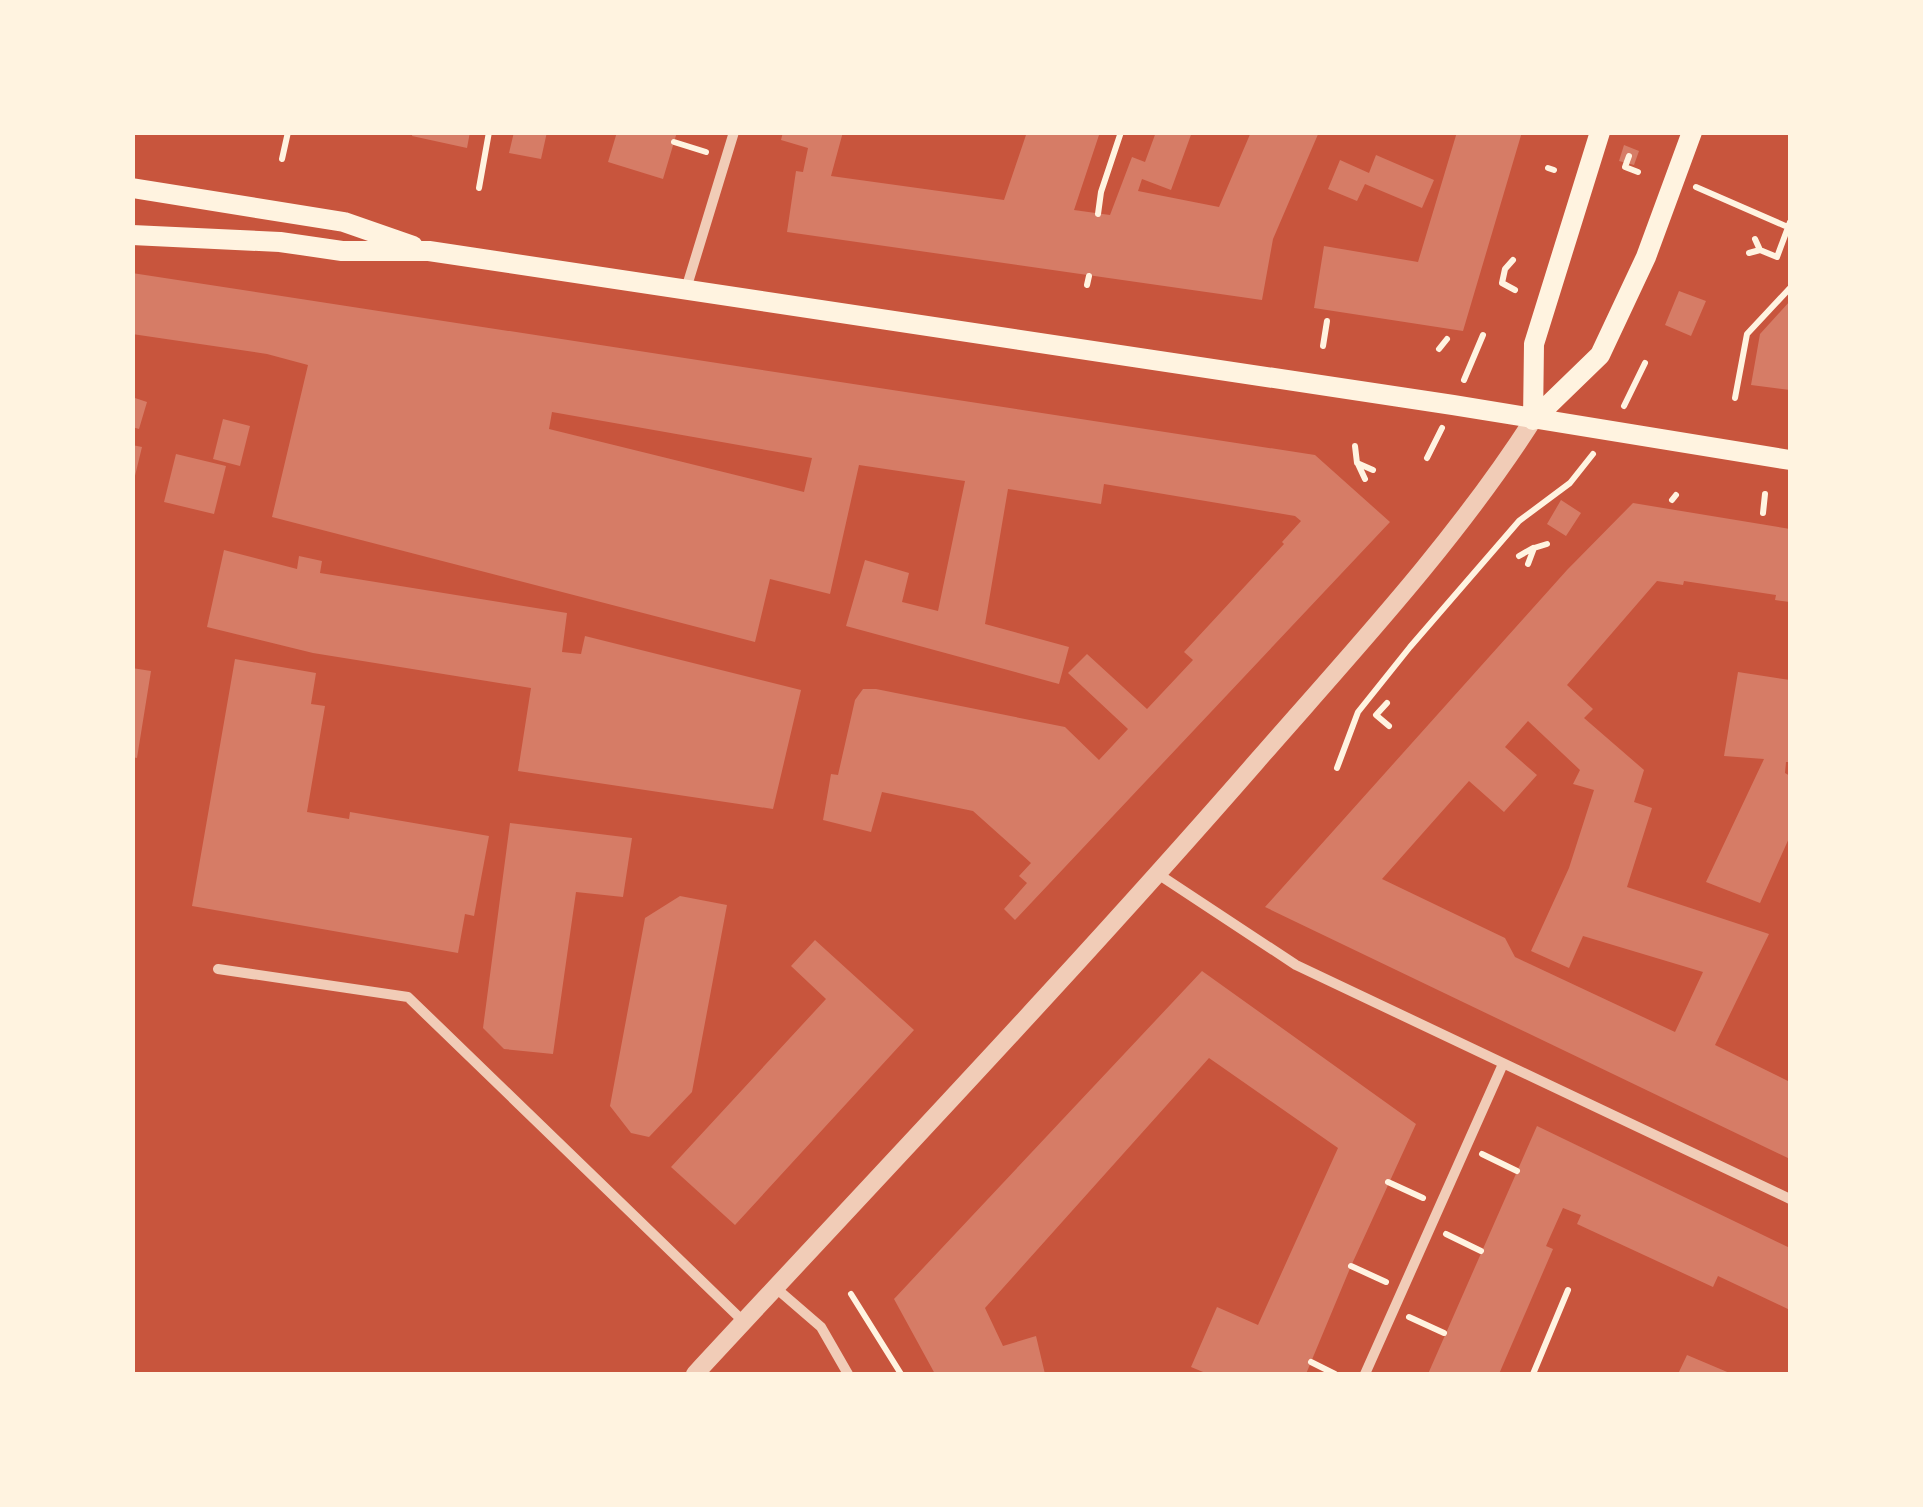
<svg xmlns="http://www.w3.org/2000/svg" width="1923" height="1507" viewBox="0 0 1923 1507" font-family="Barlow,sans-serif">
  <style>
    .building { fill: #d67c66; fill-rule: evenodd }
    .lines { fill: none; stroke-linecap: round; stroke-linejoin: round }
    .path { stroke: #fff3e0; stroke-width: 6 }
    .minor { stroke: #f1ccb7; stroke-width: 10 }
    .tertiary { stroke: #f1ccb7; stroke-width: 18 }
    .secondary { stroke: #fff3e0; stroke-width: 20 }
  </style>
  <rect width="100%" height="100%" fill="#c8553d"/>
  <path class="building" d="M413 132H470L467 148 412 136Z
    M514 132H547L541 159 509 153Z
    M617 132H677L663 179 608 162Z
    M783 132H843L831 176 1004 200 1027 132H1100L1074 210 1110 215 1132 157 1145 162 1156 132H1192L1171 190 1142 179 1138 191 1219 207 1251 132H1319L1273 239 1262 300 787 232 796 171 803 172 808 148 781 140Z
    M1457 132H1522L1463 331 1314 308 1324 246 1418 262Z
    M1624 145 1639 151 1634 165 1619 161Z
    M1376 155 1434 180 1422 208 1365 184 1357 201 1328 189 1340 160 1369 173Z
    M132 273 1315 455 1390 522 1015 920 1004 909 1027 883 1019 876 1031 863 973 811 882 792 871 832 823 820 831 774 838 775 855 700 863 689H876L1065 727 1099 760 1128 729 1068 673 1087 654 1147 709 1193 660 1184 652 1284 544 1282 542 1301 521 1295 516 1104 484 1101 504 1008 489 985 624 1069 647 1059 684 846 626 865 560 909 573 902 602 938 611 965 481 859 465 830 594 770 579 755 642 272 517 308 365 267 354 132 334ZM552 412 812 458 804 492 549 429Z
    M1679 291 1706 301 1691 336 1665 325Z
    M1790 301V390L1751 385 1760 334Z
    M132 397 147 402 139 429 132 427Z
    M223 419 250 426 240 466 213 459Z
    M132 445 142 447 134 480H132Z
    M176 454 226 466 214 514 164 502Z
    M1561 500 1581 513 1566 536 1547 524Z
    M1633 503 1790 529V602L1775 600 1776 595 1684 581 1683 585 1657 581 1567 685 1593 709 1584 718 1644 770 1634 802 1652 808 1627 887 1769 934 1715 1045 1790 1082V1159L1265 907 1567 570ZM1528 721 1580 770 1573 784 1594 790 1569 868 1531 951 1569 968 1583 936 1703 972 1675 1032 1515 957 1505 938 1382 879 1469 781 1504 812 1537 775 1505 747Z
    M224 550 297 569 299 556 322 561 320 573 567 613 562 652 581 654 585 636 801 690 773 809 518 771 531 688 313 653 207 627Z
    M235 659 316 673 311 704 325 706 307 812 349 819 350 812 489 836 474 916 465 914 458 953 192 906Z
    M132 668 151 671 137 758 132 757Z
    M1738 672 1790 680V762H1786L1785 773 1790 776V836L1760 903 1706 882 1764 759 1724 756Z
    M510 823 632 838 623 897 576 892 553 1054 504 1049 483 1028Z
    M680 896 727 905 692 1092 649 1137 631 1133 610 1106 645 918Z
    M815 940 914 1030 735 1225 671 1167 826 999 791 966Z
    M1202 971 1416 1124 1351 1266 1306 1374H1208L1191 1367 1217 1307 1258 1325 1338 1148 1209 1058 985 1308 1003 1346 1036 1336 1045 1374H935L894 1299Z
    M1537 1126 1790 1248V1310L1718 1276 1713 1287 1577 1224 1581 1215 1563 1208 1546 1246 1553 1249 1499 1374H1428Z
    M1687 1355 1732 1374H1678Z"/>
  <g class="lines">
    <path class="path" d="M674 142 706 152
      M1629 156 1625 167 1638 172
      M282 159 288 132
      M1548 168 1554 170
      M1696 187 1790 228
      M479 188 489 132
      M1098 214 1101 192 1121 132
      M1755 239 1760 250
      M1749 253 1760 250 1777 257 1790 222
      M1513 260 1505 269 1502 283 1515 290
      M1087 285 1089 276
      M1323 346 1327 321
      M1439 349 1447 339
      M1464 380 1483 335
      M1735 398 1747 334 1790 288
      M1624 406 1645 363
      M1355 446 1357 463 1373 470
      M1427 458 1442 428
      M1358 464 1365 479
      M1672 500 1676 495
      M1763 513 1765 494
      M1519 556 1533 548
      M1528 564 1534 548 1547 544
      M1387 703 1376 715 1389 726
      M1337 768 1358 712 1410 647 1519 521 1570 483 1593 454
      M1482 1154 1517 1171
      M1388 1182 1423 1198
      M1446 1234 1481 1251
      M1351 1266 1386 1282
      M851 1294 901 1374
      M1409 1317 1444 1333
      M1311 1362 1335 1374
      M1533 1374 1568 1290"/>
    <path class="minor" d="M686 289 734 132
      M1158 874 1296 965 1790 1199
      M218 969 408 997 744 1322
      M777 1289 821 1327 848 1374
      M1365 1374 1503 1064"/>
    <path class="tertiary" d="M695 1374C884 1170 1075 970 1257 761 1353 651 1454 543 1533 420"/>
    <path class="secondary" d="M132 188 344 222 413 246
      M132 235 280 242 342 251H429L1453 405 1790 460
      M1533 420 1600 355 1646 257 1692 132
      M1533 420 1534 344 1600 132"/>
  </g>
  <rect width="1923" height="1507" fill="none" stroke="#fff3e0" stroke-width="270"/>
</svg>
